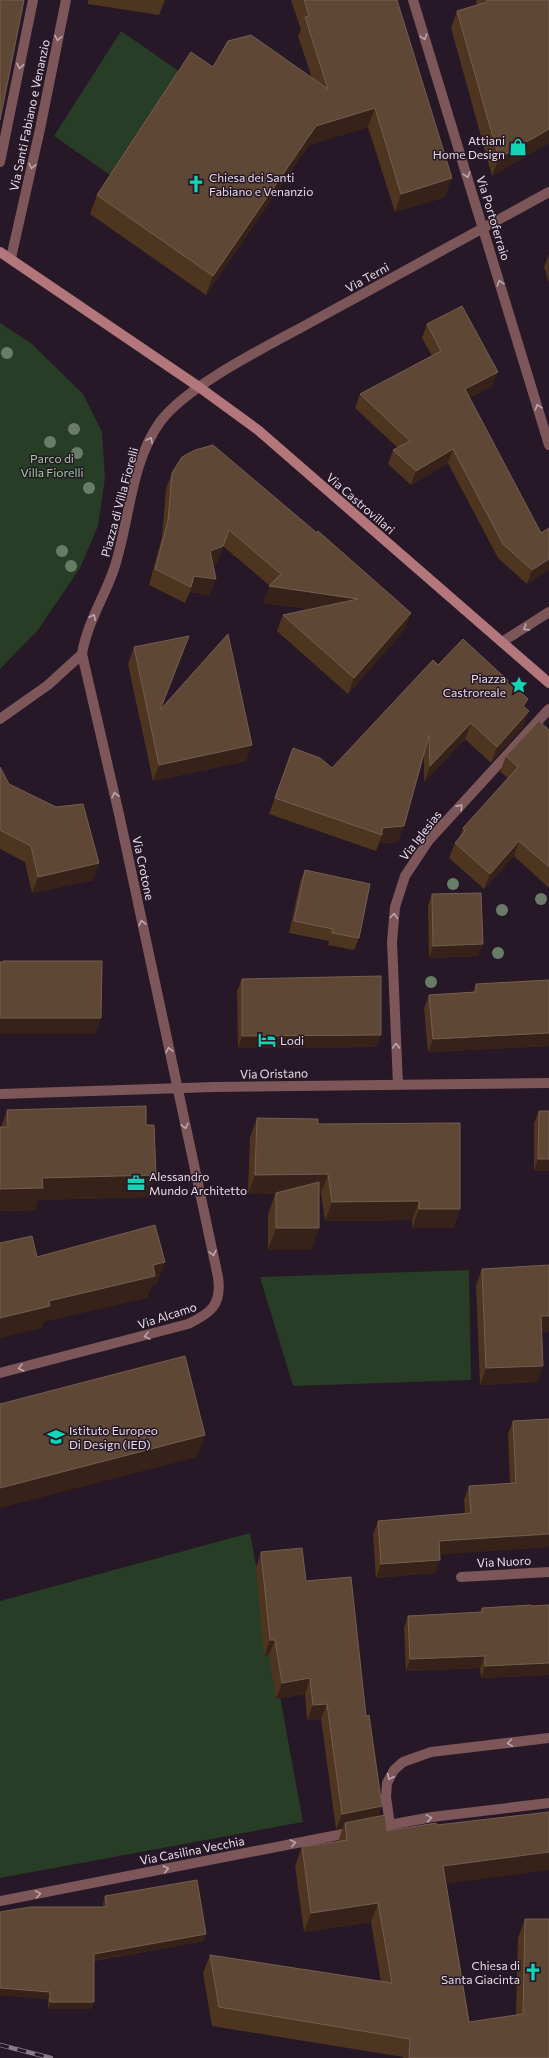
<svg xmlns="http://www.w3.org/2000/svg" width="549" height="2058" viewBox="0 0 549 2058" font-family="Commissioner,sans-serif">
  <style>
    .green { fill: #273d25 }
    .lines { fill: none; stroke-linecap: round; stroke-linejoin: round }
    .pedestrian { stroke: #7d5659; stroke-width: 10 }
    .minor { stroke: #7d5659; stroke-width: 10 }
    .tertiary { stroke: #7d5659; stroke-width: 10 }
    .secondary { stroke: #b3767b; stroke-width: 10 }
    .rail-casing { stroke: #887b88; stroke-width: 4.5 }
    .rail { stroke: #261827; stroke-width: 3; stroke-dasharray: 9; stroke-linecap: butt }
    .tree { fill: #697c67 }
    .wall { fill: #4e351f }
    .shaded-wall { fill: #372219 }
    .building { fill: #5f4735; stroke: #745e50 }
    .oneway { stroke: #bda6ae }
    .labels { text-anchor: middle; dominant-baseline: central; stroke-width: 3; stroke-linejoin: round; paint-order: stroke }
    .street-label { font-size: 12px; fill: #e7dce7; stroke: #261827 }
    .poi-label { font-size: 12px; fill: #e7dce7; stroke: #261827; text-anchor: start }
    .park-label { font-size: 12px; fill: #a0cd9b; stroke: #261827 }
  </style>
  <rect width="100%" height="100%" fill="#261827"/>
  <path class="green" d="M121 31 180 72 110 175 54 136Z
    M0 323 32 344 83 394 102 432 105 478 98 526 80 568 38 630 0 669Z
    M469 1270 471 1380 293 1386 260 1277Z
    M250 1533 303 1822 0 1878V1601Z"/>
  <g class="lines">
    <path class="pedestrian" d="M0 719 48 685 82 654"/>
    <path class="minor" d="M413 0 549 445
      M0 162 33 0
      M11 258 40 129 66 0
      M502 642 549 612
      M398 1085 392 942 395 907 405 876 429 840 549 709
      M0 1094 214 1087 549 1083
      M0 1373 188 1324C211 1313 222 1305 218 1277L119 814 82 654C87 623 104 598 114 569 130 521 130 464 160 422 188 384 272 344 315 320 393 277 471 235 549 192
      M461 1577 549 1572
      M390 1825 386 1797 387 1783 394 1770 403 1762 431 1752 549 1738"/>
    <path class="tertiary" d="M373 1828 432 1817 549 1803
      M0 1901 353 1832"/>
    <path class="secondary" d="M0 252 199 387 258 430 549 683"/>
    <g class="rail-casing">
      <path id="rail" d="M0 2045 51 2058"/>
    </g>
    <use href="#rail" class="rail"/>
  </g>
  <g class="tree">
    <circle cx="7" cy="353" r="6"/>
    <circle cx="74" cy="429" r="6"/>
    <circle cx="50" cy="442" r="6"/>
    <circle cx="77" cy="453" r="6"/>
    <circle cx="89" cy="488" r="6"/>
    <circle cx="62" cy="551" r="6"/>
    <circle cx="71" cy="566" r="6"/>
    <circle cx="453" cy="884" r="6"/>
    <circle cx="541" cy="899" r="6"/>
    <circle cx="502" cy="910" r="6"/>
    <circle cx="498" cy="953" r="6"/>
    <circle cx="431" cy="982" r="6"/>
  </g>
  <path class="wall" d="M88 0H165L159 15 88 4Z
    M291 0H397L445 197 395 212 368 127 309 145 206 295 90 214 97 195 213 67 312 78 298 36 301 30Z
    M476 0H549V143L492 176 451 28 457 11 477 5Z
    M549 254V283L544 267Z
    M427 324 492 386 469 398 541 533 549 528 527 584 498 558 448 463 411 485 388 464 393 450 398 448 355 408 360 394 432 356 422 338Z
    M172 473 405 629 348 694 277 631 283 615 310 609 263 603 270 586 223 546 217 563 213 564 210 595 190 592 185 603 149 585 162 537 166 489Z
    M134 647 161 709 246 761 153 781 128 664Z
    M438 665 525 708 523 727 491 763 465 739 424 782V756L398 842 379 843 376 851 269 814 293 748 332 768Z
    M549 730V888L514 856 484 889 449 858 455 843 459 838 463 828 508 778 500 772 506 756Z
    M0 767 9 784 93 880 32 893 25 862 0 849Z
    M305 870 359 938 354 950 328 945 329 941 289 933 300 882Z
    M432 894 478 956 429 958 428 906Z
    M242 979 376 1047 238 1048 237 991Z
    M549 980V1046L428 1052 424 1008 429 995 473 992 476 984Z
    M7 1110 148 1197 38 1200 35 1210 0 1211V1127H1Z
    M539 1111H549V1171H534V1123Z
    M257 1118 318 1124 460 1209 453 1228H412V1220L325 1221 321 1193H319V1228L311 1250H268V1215L275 1194H248L250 1137Z
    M482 1269 549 1331 542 1332 538 1382 480 1385 476 1285Z
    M549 1419V1547L440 1554V1560L435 1573 376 1578 373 1535 378 1521 465 1513 464 1500 469 1486 510 1483 508 1434 513 1421Z
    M261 1552 306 1581 366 1716 382 1806 378 1816 387 1831 446 1883 469 2022 516 2015 518 1938 525 1919 549 2058H403V2057L212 2026 203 1973 210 1955 381 1982 371 1922 304 1932 295 1866 302 1847 338 1842 343 1827 336 1829 321 1719 307 1720 305 1694 276 1699 269 1655 264 1656 256 1568Z
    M549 1605V1680V1675L481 1678 480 1668 406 1671 404 1628 408 1616 481 1612 482 1608 531 1606Z
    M105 1896 204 1941 94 1961 92 2009H48V1999L0 1995V1912L103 1907V1903Z"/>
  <path class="shaded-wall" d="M375 108 368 127 309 145 206 295 213 276 316 126Z
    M549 129V143L492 176 499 158Z
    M452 178 445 197 395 212 401 194Z
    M498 372 492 386 460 403 465 389Z
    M453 449 448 463 411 485 416 471Z
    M223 546 217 563 204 567 210 551Z
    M549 559V570L527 584 532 570Z
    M194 576 216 579 210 595 190 592Z
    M269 586 358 599 352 615 263 603Z
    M411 613 405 629 348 694 354 678Z
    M528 699 522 715 523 706Z
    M529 711 523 727 491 763 497 747Z
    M471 723 465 739 424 782 430 766Z
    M252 745 246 761 153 781 159 765Z
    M404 826 398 842 379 843 382 835V828Z
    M519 841 514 856 484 889 490 874Z
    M99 863 93 880 32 893 38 877Z
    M483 944 478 956 429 958 433 946Z
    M0 1018H101L95 1034H0Z
    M549 1033V1046L428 1052 433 1039Z
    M381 1035 376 1047 238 1048 242 1036Z
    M538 1159H549V1171H534Z
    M328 1174 321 1193 248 1194 255 1175Z
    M156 1175 148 1197 38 1200 35 1210 0 1211V1189L42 1178Z
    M419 1201 412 1220 325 1221 332 1202Z
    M419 1209H460L453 1228H412Z
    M276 1228H319L311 1250H268Z
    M165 1262 157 1284 152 1286 147 1298 44 1322 42 1328 0 1338V1318L153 1265Z
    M541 1316H549V1331L536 1332Z
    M543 1366 538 1382 480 1385 486 1368Z
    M205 1435 197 1457 0 1508V1488Z
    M549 1534V1547L434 1555 439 1541Z
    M440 1560 435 1573 376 1578 381 1564Z
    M270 1640H275L269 1655 264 1656Z
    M485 1656 480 1668 406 1671 410 1659Z
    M549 1663V1675L481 1678 485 1666Z
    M310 1678 305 1694 276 1699 282 1683Z
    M327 1704 321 1719 307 1720 313 1705Z
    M382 1806 376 1821 345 1823 343 1827 336 1829 342 1814Z
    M549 1852V1870L436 1885 443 1866Z
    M378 1903 371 1922 304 1932 311 1913Z
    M206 1934 204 1941 91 1961 94 1954Z
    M0 1988 50 1992 48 1999 0 1995Z
    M50 2002H94L92 2009H48Z"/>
  <path class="building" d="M0 0H24L0 120Z
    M304 0H397L452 178 401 194 375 108 316 126 213 276 97 195 191 52 213 67 228 41 251 35 328 89 305 17 309 16Z
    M487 0H549V129L499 158 457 11 487 2Z
    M462 306 498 372 465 389 541 533 549 528V559L532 570 503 544 453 449 416 471 393 450 410 441 360 394 441 351 427 324Z
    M213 445 317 533 318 531 411 613 354 678 283 615 358 599 269 586 281 574 229 530 223 546 210 551 216 579 194 576 191 587 155 569 168 521 172 473 182 457 195 450Z
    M228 634 252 745 159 765 134 647 189 636 160 710Z
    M463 639 528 699 523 706 529 711 497 747 471 723 430 766 429 735 404 826 382 828V835L275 798 293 748 320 758 332 768 433 660 438 665Z
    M539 721 549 730V867L519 841 490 874 455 843 465 831 463 828 518 767 506 756Z
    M0 767 9 784 56 807 83 804 99 863 38 877 31 846 0 830Z
    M305 870 370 884 359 938 332 933 333 929 294 921Z
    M481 893 483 944 433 946 432 894Z
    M3 961H102L101 1018H0V962H3Z
    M381 976V1035L242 1036V979Z
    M549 980V1033L433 1039 429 995 476 992V984Z
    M146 1106V1125H154L156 1175 42 1178 43 1188 0 1189V1127H8L7 1110Z
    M539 1111H549V1159H538Z
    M257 1118 318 1119V1124L460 1123V1209H419V1201L332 1202 328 1174 255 1175Z
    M319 1182V1228H276V1193Z
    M155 1225 165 1262 153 1265 155 1276 49 1301 50 1306 0 1318V1243L32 1236 37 1257Z
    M549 1265V1316H541L543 1366 486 1368 482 1269Z
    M185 1356 205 1435 0 1488V1404Z
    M549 1419V1534L439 1541 440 1560 381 1564 378 1521 471 1513 469 1486 516 1483 513 1421Z
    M302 1548 306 1581 351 1577 366 1716 369 1715 382 1806 342 1814 327 1704 313 1705 310 1678 282 1683 275 1640H270L261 1552Z
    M531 1605V1606L549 1605V1663L485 1666V1656L410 1659 408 1616 482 1612V1608Z
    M549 1812V1852L443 1866 469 2022 523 2014 525 1919H549V2058H409L410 2039 219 2007 210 1955 392 1983 378 1903 311 1913 302 1847 347 1840 345 1823 385 1815 387 1831 436 1823 437 1825Z
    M197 1880 206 1934 94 1954V2002H50V1992L0 1988V1912L30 1907H107L105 1896Z"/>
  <defs><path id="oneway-chevron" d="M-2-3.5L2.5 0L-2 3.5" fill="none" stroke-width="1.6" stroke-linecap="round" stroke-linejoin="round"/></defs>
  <g class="oneway">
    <use href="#oneway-chevron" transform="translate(424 37) rotate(73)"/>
    <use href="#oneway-chevron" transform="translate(58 38) rotate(101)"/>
    <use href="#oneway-chevron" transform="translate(20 66) rotate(101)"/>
    <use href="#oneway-chevron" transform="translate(32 166) rotate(103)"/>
    <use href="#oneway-chevron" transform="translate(467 175) rotate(73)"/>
    <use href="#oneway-chevron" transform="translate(500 283) rotate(-107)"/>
    <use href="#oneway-chevron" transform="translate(538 407) rotate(-107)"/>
    <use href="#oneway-chevron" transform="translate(150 440) rotate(-63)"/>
    <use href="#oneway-chevron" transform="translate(93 617) rotate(-64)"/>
    <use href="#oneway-chevron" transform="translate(526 628) rotate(148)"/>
    <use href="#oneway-chevron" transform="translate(115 795) rotate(-103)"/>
    <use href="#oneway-chevron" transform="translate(460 807) rotate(-48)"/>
    <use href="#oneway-chevron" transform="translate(394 916) rotate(-83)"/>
    <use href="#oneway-chevron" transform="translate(142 923) rotate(-102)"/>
    <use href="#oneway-chevron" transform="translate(396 1046) rotate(-92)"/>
    <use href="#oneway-chevron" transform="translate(169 1050) rotate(-102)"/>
    <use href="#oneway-chevron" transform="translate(185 1126) rotate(78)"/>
    <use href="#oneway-chevron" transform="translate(213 1253) rotate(77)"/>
    <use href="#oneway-chevron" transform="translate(147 1336) rotate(166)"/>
    <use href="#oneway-chevron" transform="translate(21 1368) rotate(166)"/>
    <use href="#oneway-chevron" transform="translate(510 1743) rotate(173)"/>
    <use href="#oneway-chevron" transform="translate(390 1777) rotate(117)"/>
    <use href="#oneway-chevron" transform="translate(429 1818) rotate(-9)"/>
    <use href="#oneway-chevron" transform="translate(293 1843) rotate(-11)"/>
    <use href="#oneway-chevron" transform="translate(166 1869) rotate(-11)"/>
    <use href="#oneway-chevron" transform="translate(38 1894) rotate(-10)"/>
  </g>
  <defs>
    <g id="shop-bare" transform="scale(1.38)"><path d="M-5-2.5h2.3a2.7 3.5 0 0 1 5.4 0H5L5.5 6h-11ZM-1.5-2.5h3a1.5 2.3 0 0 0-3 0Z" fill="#11d5b4" stroke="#261827" stroke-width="2.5" paint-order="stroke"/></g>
    <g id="church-bare" transform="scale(1.38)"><path d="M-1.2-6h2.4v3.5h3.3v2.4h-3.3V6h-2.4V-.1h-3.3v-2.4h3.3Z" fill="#11d5b4" stroke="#261827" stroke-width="2.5" paint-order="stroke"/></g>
    <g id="sight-bare" transform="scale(1.38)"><path d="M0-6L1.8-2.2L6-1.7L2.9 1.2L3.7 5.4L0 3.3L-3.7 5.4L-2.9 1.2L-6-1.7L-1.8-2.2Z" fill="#11d5b4" stroke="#261827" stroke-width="2.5" paint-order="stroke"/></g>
    <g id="hotel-bare" transform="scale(1.38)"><path d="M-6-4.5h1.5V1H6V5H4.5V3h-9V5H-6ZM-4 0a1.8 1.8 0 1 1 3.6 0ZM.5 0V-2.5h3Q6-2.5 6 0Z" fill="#11d5b4" stroke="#261827" stroke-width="2.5" paint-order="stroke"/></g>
    <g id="office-bare" transform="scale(1.38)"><path d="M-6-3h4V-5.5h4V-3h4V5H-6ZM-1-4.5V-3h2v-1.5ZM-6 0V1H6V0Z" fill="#11d5b4" stroke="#261827" stroke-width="2.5" paint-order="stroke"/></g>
    <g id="university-bare" transform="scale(1.38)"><path d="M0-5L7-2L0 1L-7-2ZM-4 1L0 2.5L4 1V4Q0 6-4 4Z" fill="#11d5b4" stroke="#261827" stroke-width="2.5" paint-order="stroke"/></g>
  </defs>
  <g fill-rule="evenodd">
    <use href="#shop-bare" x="518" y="147"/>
    <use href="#church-bare" x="196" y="184"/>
    <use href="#sight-bare" x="519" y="685"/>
    <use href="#hotel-bare" x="267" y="1040"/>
    <use href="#office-bare" x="136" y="1183"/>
    <use href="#university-bare" x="56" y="1437"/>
    <use href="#church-bare" x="533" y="1972"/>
  </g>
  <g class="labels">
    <g class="street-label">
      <text transform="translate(29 115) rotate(-78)">Via Santi Fabiano e Venanzio</text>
      <text transform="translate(494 218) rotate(73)">Via Portoferraio</text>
      <text transform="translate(367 277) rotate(-29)">Via Terni</text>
      <text transform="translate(119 502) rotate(-75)">Piazza di Villa Fiorelli</text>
      <text transform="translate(361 503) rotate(41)">Via Castrovillari</text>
      <text transform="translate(420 835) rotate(-52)">Via Iglesias</text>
      <text transform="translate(144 868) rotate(78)">Via Crotone</text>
      <text transform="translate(274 1073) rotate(-1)">Via Oristano</text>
      <text transform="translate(167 1315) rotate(-18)">Via Alcamo</text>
      <text transform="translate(504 1561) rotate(-3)">Via Nuoro</text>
      <text transform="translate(192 1850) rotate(-11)">Via Casilina Vecchia</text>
    </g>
    <g class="poi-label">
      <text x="505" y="140" text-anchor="end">Attiani<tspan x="505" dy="14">Home Design</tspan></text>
      <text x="209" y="177">Chiesa dei Santi<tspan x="209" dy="14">Fabiano e Venanzio</tspan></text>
      <text x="506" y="678" text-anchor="end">Piazza<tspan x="506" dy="14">Castroreale</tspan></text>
      <text x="280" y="1040">Lodi</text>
      <text x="149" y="1176">Alessandro<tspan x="149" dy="14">Mundo Architetto</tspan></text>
      <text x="69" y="1430">Istituto Europeo<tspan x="69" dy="14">Di Design (IED)</tspan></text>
      <text x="520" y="1965" text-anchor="end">Chiesa di<tspan x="520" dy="14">Santa Giacinta</tspan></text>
    </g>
    <g class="park-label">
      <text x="52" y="458">Parco di<tspan x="52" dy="14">Villa Fiorelli</tspan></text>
    </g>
  </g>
</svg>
